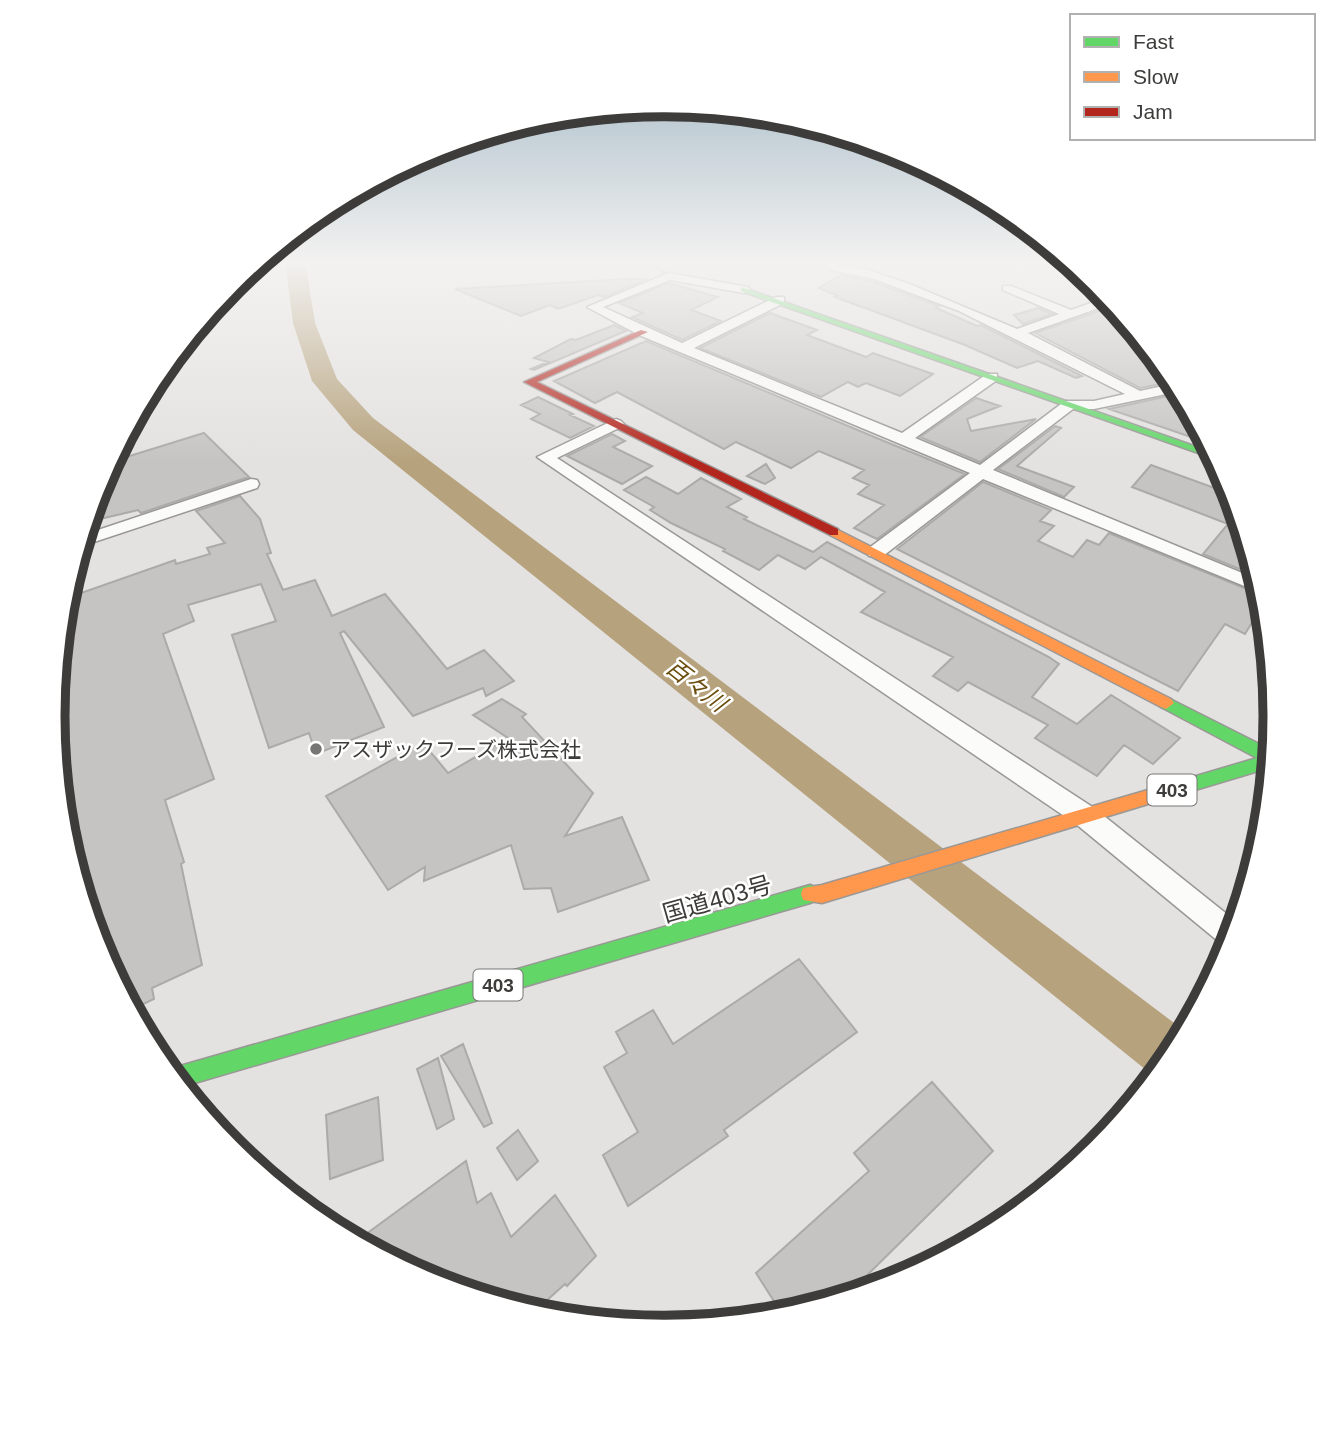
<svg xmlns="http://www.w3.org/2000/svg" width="1329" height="1433" viewBox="0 0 1329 1433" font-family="Arial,'Noto Sans JP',sans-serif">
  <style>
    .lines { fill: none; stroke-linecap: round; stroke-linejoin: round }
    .stream { stroke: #b6a27d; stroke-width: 3.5 }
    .river { fill: #b6a27d; fill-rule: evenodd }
    .building { fill: #c5c4c2; stroke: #abaaa8; stroke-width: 2 }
    .street-casing { stroke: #999896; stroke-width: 3 }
    .fast-casing { stroke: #999896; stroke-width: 3 }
    .slow-casing { stroke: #999896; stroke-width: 3 }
    .jam-casing { stroke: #999896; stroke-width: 3 }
    .street { fill: #fbfbfa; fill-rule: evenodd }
    .fast { fill: #63d668; fill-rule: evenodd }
    .slow { fill: #ff974d; fill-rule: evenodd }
    .jam { fill: #b3261e; fill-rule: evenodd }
    .poi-dot { fill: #777674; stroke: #fff; stroke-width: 2.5 }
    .labels { text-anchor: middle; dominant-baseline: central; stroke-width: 5; stroke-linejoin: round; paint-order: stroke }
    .shield { fill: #fff; stroke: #777675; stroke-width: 2 }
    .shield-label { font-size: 19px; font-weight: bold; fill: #3d3c3a }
    .poi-label { font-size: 21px; fill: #3d3c3a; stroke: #fff; text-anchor: start }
    .water-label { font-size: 23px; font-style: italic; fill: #6a4d0c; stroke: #fff }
    .near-street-label { font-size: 24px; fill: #3d3c3a; stroke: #fff }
    .rim { fill: none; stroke: #3d3c3a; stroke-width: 9 }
  </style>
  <rect width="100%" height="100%" fill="#e4e2e0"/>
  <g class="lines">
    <path class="stream" d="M648 261 673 279"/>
    <path class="river" d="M285 261H305L315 323 337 379 373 418 1186 1032 1173 1057 1156 1078 353 430 312 381 293 323Z"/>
  </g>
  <path class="building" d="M841 275 873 282 939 306 936 308 977 326 981 325 1082 376 1076 378 1038 361 1017 368 965 345 835 297 838 296 819 288Z
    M625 279H647L604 297 598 295 558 309 550 305 521 316 455 289Z
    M669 283 718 297 691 310 721 321 682 340 632 317 643 313 619 303Z
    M1038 308 1052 314 1023 324 1014 315Z
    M1102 310 1123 315 1176 381 1140 388 1035 333Z
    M770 313 817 330 807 335 866 357 873 353 933 374 900 396 866 383 858 387 848 382 821 397 700 348Z
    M614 325 626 331 534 370 531 369 548 362 534 358 571 339 576 340Z
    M646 341 879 439 965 474 877 539 854 528 884 505 858 494 869 485 853 478 864 470 819 451 791 468 736 442 724 449 617 392 595 403 554 381Z
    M1182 393 1204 433 1197 439 1109 409Z
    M538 397 573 414 570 415 594 426 570 438 531 419 540 414 521 405Z
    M976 398 1000 406 967 419 971 431 1036 419 980 462 920 437Z
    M1055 426 1061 428 1017 466 1074 487 1064 497 998 469Z
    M204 433 249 477 141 513 138 510 87 522 95 497 109 489 104 473 110 462Z
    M612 434 625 441 613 447 652 466 622 484 567 456Z
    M766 464 775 478 765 484 747 476Z
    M1151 465 1234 495 1259 577 1203 554 1228 524 1132 487Z
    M646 477 678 494 701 478 741 499 727 507 747 517 744 519 813 552 827 542 1049 657 1059 664 1032 697 1077 724 1111 695 1180 738 1153 764 1124 745 1097 776 1035 738 1048 725 968 682 958 691 933 676 953 657 861 612 885 592 821 557 805 569 778 555 759 570 723 551 725 549 671 523 650 510 654 507 624 490Z
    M983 482 1051 510 1040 521 1054 526 1038 541 1073 557 1087 540 1099 545 1109 533 1264 596 1265 601 1245 634 1225 624 1178 691 897 549Z
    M240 496 260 519 271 553 267 554 283 590 315 580 332 616 385 594 447 669 484 650 514 681 486 696 483 688 413 716 344 631 340 633 384 727 316 754 309 733 269 748 232 635 276 621 261 584 188 605 194 621 163 634 214 779 165 800 184 862 181 864 202 965 152 988 154 999 131 1010 99 950 95 937 57 758 53 716 64 599 175 560 176 564 210 554 207 548 225 543 196 511Z
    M502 699 526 714 522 717 593 793 565 836 622 817 649 880 558 912 551 888 524 889 511 845 424 881 425 867 388 890 326 796 423 743 448 773 508 738 473 715Z
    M799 959 857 1032 724 1130 728 1136 628 1206 603 1155 638 1132 604 1067 627 1053 616 1032 653 1010 673 1044Z
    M463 1044 492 1123 484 1127 441 1056Z
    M438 1058 454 1119 437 1129 417 1069Z
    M932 1082 993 1151 843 1299 784 1317 756 1273 869 1171 854 1153Z
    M378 1097 383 1160 330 1179 326 1115Z
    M518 1130 538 1161 517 1180 497 1148Z
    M466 1161 477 1203 491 1193 511 1237 555 1195 596 1256 567 1286 565 1284 533 1313 430 1282 355 1242Z"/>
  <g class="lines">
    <g class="street-casing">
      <path id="street" d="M821 261H833L838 265 865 269 907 283 1017 329 1059 314 1003 290V286H1011L1071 310 1108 297 1113 303 1028 333 1140 391 1177 383 1181 391 1094 409H1073L993 470 1259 580 1264 594 983 479 883 556H869L867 552 869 548 970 473 639 335 587 307 669 273 748 287 750 289 744 293 670 280 603 307 682 343 776 297H784V303L694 348 902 433 987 374H997V380L915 438 980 465 1065 401H1094L1125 394 959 311 874 279 831 270Z
        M616 419 621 421 624 424 621 427 557 458 1094 808 1238 923 1230 949 1224 946 1076 824 537 457Z
        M251 479 257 480 259 484 257 488 79 547 83 535Z"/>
    </g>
    <g class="fast-casing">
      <path id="fast" d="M741 287 1214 453 1218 460 741 291Z
        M1166 697 1273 751 1272 767 1165 799 1159 797 1156 792 1159 787 1257 758 1161 707 1158 703Z
        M810 885 817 888 819 894 817 900 810 903 181 1087 166 1070Z"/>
    </g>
    <g class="slow-casing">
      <path id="slow" d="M834 528 1171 699 1174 703 1166 709 1161 707 830 535V529Z
        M1165 785 1171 787 1174 792 1171 797 822 903 803 900 801 894 803 888 822 885Z"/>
    </g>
    <g class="jam-casing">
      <path id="jam" d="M641 330 648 332 537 382 838 529V535H830L524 382Z"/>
    </g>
    <use href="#street" class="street"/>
    <use href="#fast" class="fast"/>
    <use href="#slow" class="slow"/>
    <use href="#jam" class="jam"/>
  </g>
  <linearGradient id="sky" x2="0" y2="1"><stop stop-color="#94adbd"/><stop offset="0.57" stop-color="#f3f2f1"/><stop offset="1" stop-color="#f3f2f1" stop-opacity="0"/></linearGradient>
  <rect width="1329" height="461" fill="url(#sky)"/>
  <circle class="poi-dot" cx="316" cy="749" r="7"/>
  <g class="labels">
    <g class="shield">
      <rect x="1147.5" y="774.5" width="49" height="31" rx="5"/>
      <rect x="473.5" y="969.5" width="49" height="31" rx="5"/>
    </g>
    <g class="shield-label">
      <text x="1172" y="790">403</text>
      <text x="498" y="985">403</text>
    </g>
    <g class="poi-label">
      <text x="330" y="749">アスザックフーズ株式会社</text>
    </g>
    <g class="water-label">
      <text transform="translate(696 685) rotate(38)">百々川</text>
    </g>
    <g class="near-street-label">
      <text transform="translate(717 899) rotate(-16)">国道403号</text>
    </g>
  </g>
  <path d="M0 0H1329V1433H0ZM65 716a599 599 0 1 1 1198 0a599 599 0 1 1-1198 0Z" fill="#fff" fill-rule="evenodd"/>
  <path class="rim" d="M65 716a599 599 0 1 1 1198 0a599 599 0 1 1-1198 0Z"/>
  <rect x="1070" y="14" width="245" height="126" fill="#ffffff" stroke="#b1b1b0" stroke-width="2"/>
  <rect x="1084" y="37" width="35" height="10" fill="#63d668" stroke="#b1b1b0" stroke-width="2"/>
  <text x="1133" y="49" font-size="21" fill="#3d3c3a">Fast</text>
  <rect x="1084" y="72" width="35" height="10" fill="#ff974d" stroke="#b1b1b0" stroke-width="2"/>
  <text x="1133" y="84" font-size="21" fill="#3d3c3a">Slow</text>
  <rect x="1084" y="107" width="35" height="10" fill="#b3261e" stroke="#b1b1b0" stroke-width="2"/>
  <text x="1133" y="119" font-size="21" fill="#3d3c3a">Jam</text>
</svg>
